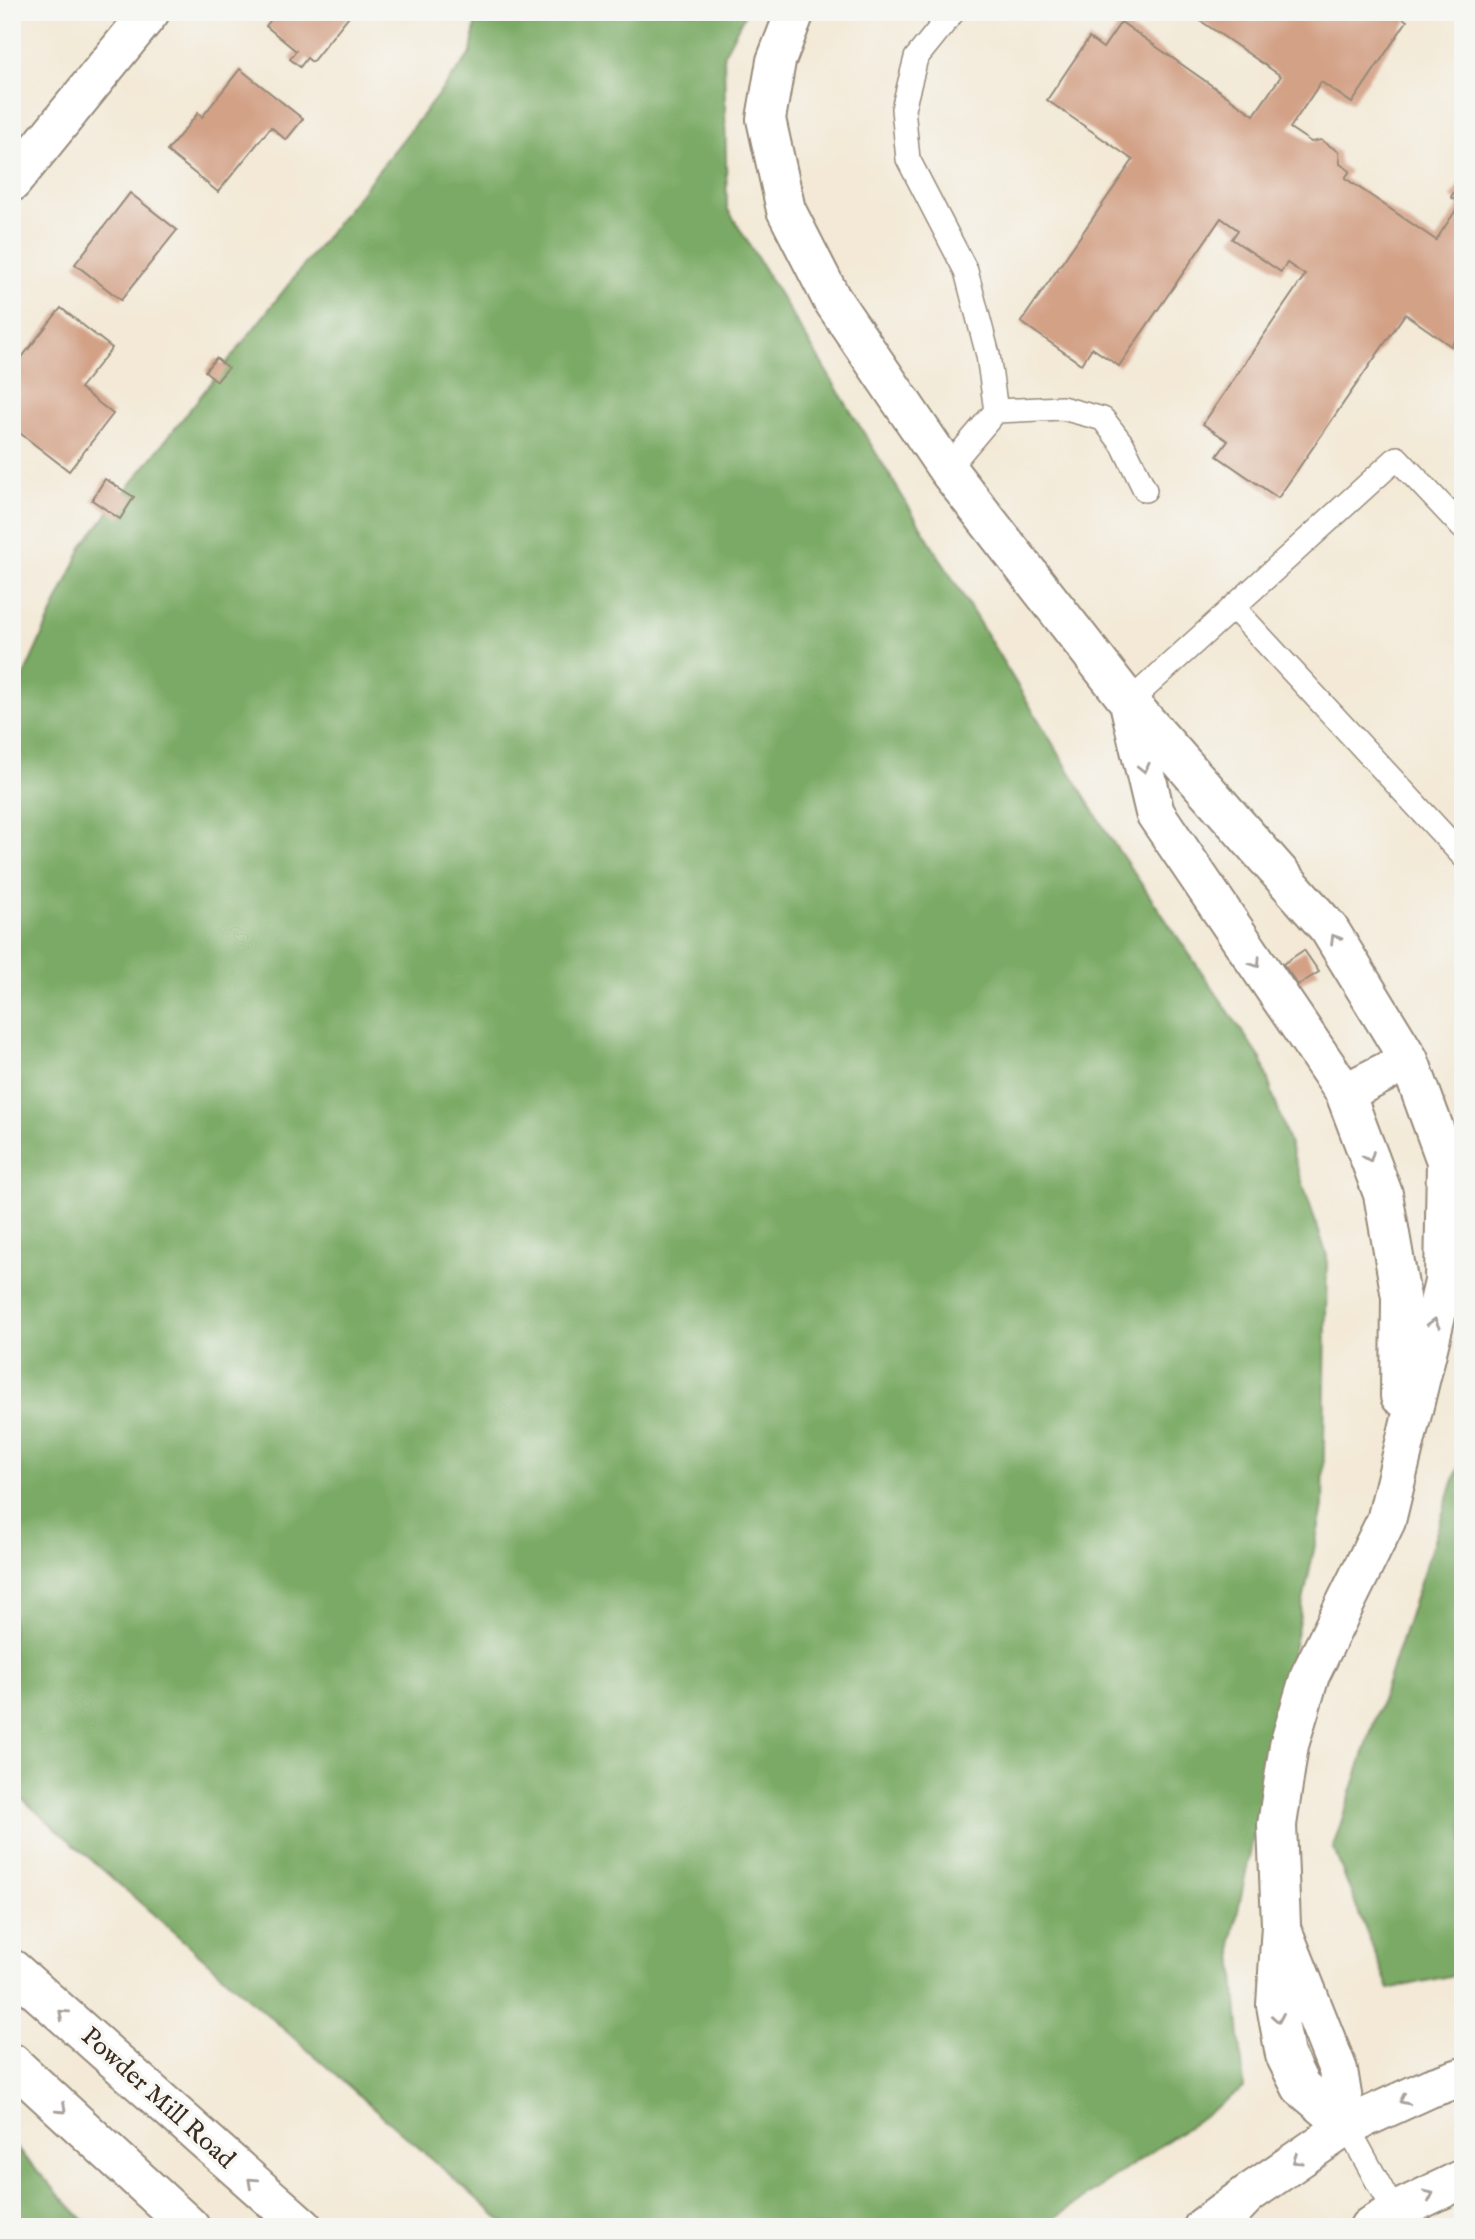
<svg xmlns="http://www.w3.org/2000/svg" width="1475" height="2239" viewBox="0 0 1475 2239" font-family="'IM FELL English',serif">
  <style>
    .forest { fill: #7aaa65; stroke: #5a6a42; stroke-width: 2 }
    .building { fill: #d3a186 }
    .lines { fill: none; stroke-linecap: round; stroke-linejoin: round }
    .lane-casing { stroke: #978a7a; stroke-width: 26 }
    .street-casing { stroke: #978a7a; stroke-width: 42 }
    .secondary-casing { stroke: #978a7a; stroke-width: 42 }
    .primary-casing { stroke: #978a7a; stroke-width: 42 }
    .lane { stroke: #fff; stroke-width: 23 }
    .street { stroke: #fff; stroke-width: 38 }
    .secondary { stroke: #fff; stroke-width: 38 }
    .primary { stroke: #fff; stroke-width: 38 }
    .oneway { stroke: #a79f9a }
    .labels { text-anchor: middle; dominant-baseline: central; stroke-width: 7; stroke-linejoin: round; paint-order: stroke }
    .street-label { font-size: 26px; fill: #3b2a1e; stroke: #f6f6f2 }
  </style>
  <rect width="100%" height="100%" fill="#f6f6f2"/>
  <filter id="ink" filterUnits="userSpaceOnUse"><feTurbulence type="fractalNoise" baseFrequency=".0143" numOctaves="2"/><feDisplacementMap in="SourceGraphic" scale="14" xChannelSelector="R" yChannelSelector="G"/><feConvolveMatrix kernelMatrix="1 2 1 2 8 2 1 2 1" color-interpolation-filters="sRGB"/></filter>
  <filter id="wash" filterUnits="userSpaceOnUse"><feTurbulence type="fractalNoise" baseFrequency=".00686" numOctaves="4" result="noise"/><feDisplacementMap in="SourceGraphic" scale="28" xChannelSelector="R" yChannelSelector="G"/><feGaussianBlur stdDeviation="1.57" result="paint"/><feColorMatrix in="noise" values="0 0 0 0 0 0 0 0 0 0 0 0 0 0 0 0 0 1.4 0 .05"/><feComposite in="paint" operator="in"/></filter>
  <g filter="url(#wash)">
    <rect width="100%" height="100%" fill="#f3e9d6"/>
    <path class="forest" d="M477 12H746L724 54 727 208 1112 841 1261 1059 1327 1256 1323 1507 1232 1939 1244 2088 1042 2227H509L12 1790V702L83 545 471 53Z
      M1463 1452V1973L1389 1989 1333 1847Z
      M12 2144 90 2227H12Z"/>
    <g id="blocks">
      <path class="building" d="M277 12H352L312 62 307 58 300 67 290 59 296 51 266 26Z
        M1198 12H1394L1407 21 1352 103 1321 82 1290 128 1311 142 1321 140 1339 152 1340 164 1350 171 1345 178 1436 240 1460 204 1451 197 1459 184V177L1463 171V328L1451 346 1405 314 1278 498 1217 456 1228 441 1203 424 1305 275 1287 263 1281 272 1232 239 1238 230 1221 218 1119 366 1092 348 1081 364 1021 322 1133 160 1047 100 1089 38 1103 48 1121 22 1254 115 1281 76 1195 17Z
        M240 69 303 119 286 140 271 127 218 192 167 151 198 113 202 117Z
        M130 193 177 230 121 300 75 264Z
        M61 308 112 348 80 388 113 414 69 471 12 427V361L18 354 22 357Z
        M216 358 228 368 217 381 205 371Z
        M105 479 134 497 120 519 92 500Z
        M1304 950 1319 972 1298 985 1283 964Z"/>
    </g>
  </g>
  <g filter="url(#ink)">
    <use href="#blocks" fill-opacity="0" stroke="#978a7a" stroke-width="2"/>
    <g class="lines">
      <g class="lane-casing">
        <path id="lane" d="M996 411 1062 408 1103 419 1123 445 1145 490
          M947 469 996 411 988 355 966 271 908 159 903 109 916 58 953 12
          M1233 607 1463 856
          M1129 702 1397 458 1463 528
          M1347 2126 1394 2212"/>
      </g>
      <g class="street-casing">
        <path id="street" d="M795 12 776 61 766 119 786 210 831 298 947 469 1129 702 1329 929 1409 1060 1446 1161 1444 1282 1386 1521 1310 1675 1289 1745 1277 1825 1281 1925 1276 2005 1285 2055 1301 2087 1347 2126
          M12 182 150 12
          M1130 707 1155 813 1345 1093 1383 1194 1401 1297 1400 1396
          M1345 1093 1409 1060
          M1285 1937 1338 2070 1347 2126"/>
      </g>
      <g class="secondary-casing">
        <path id="secondary" d="M1226 2217 1248 2194 1347 2126 1430 2088 1463 2077
          M1369 2227 1394 2212 1463 2179"/>
      </g>
      <g class="primary-casing">
        <path id="primary" d="M12 1969 303 2227
          M12 2063 190 2227
          M1203 2227 1248 2194"/>
      </g>
      <use href="#lane" class="lane"/>
      <use href="#street" class="street"/>
      <use href="#secondary" class="secondary"/>
      <use href="#primary" class="primary"/>
    </g>
    <defs><path id="oneway-chevron" d="M-2-3.5L2.5 0L-2 3.5" fill="none" stroke-width="1.6" stroke-linecap="round" stroke-linejoin="round" transform="scale(1.75)"/></defs>
    <g class="oneway">
      <use href="#oneway-chevron" transform="translate(1144 768) rotate(77)"/>
      <use href="#oneway-chevron" transform="translate(1335 939) rotate(-121)"/>
      <use href="#oneway-chevron" transform="translate(1256 963) rotate(56)"/>
      <use href="#oneway-chevron" transform="translate(1369 1157) rotate(69)"/>
      <use href="#oneway-chevron" transform="translate(1434 1323) rotate(-76)"/>
      <use href="#oneway-chevron" transform="translate(63 2014) rotate(-138)"/>
      <use href="#oneway-chevron" transform="translate(1278 2018) rotate(80)"/>
      <use href="#oneway-chevron" transform="translate(1404 2100) rotate(155)"/>
      <use href="#oneway-chevron" transform="translate(62 2109) rotate(43)"/>
      <use href="#oneway-chevron" transform="translate(1297 2160) rotate(146)"/>
      <use href="#oneway-chevron" transform="translate(252 2182) rotate(-138)"/>
      <use href="#oneway-chevron" transform="translate(1429 2195) rotate(-25)"/>
    </g>
  </g>
  <g class="labels">
    <g class="street-label">
      <text transform="translate(158 2098) rotate(42)">Powder Mill Road</text>
    </g>
  </g>
  <rect width="1475" height="2239" fill="none" stroke="#f6f6f2" stroke-width="42"/>
</svg>
